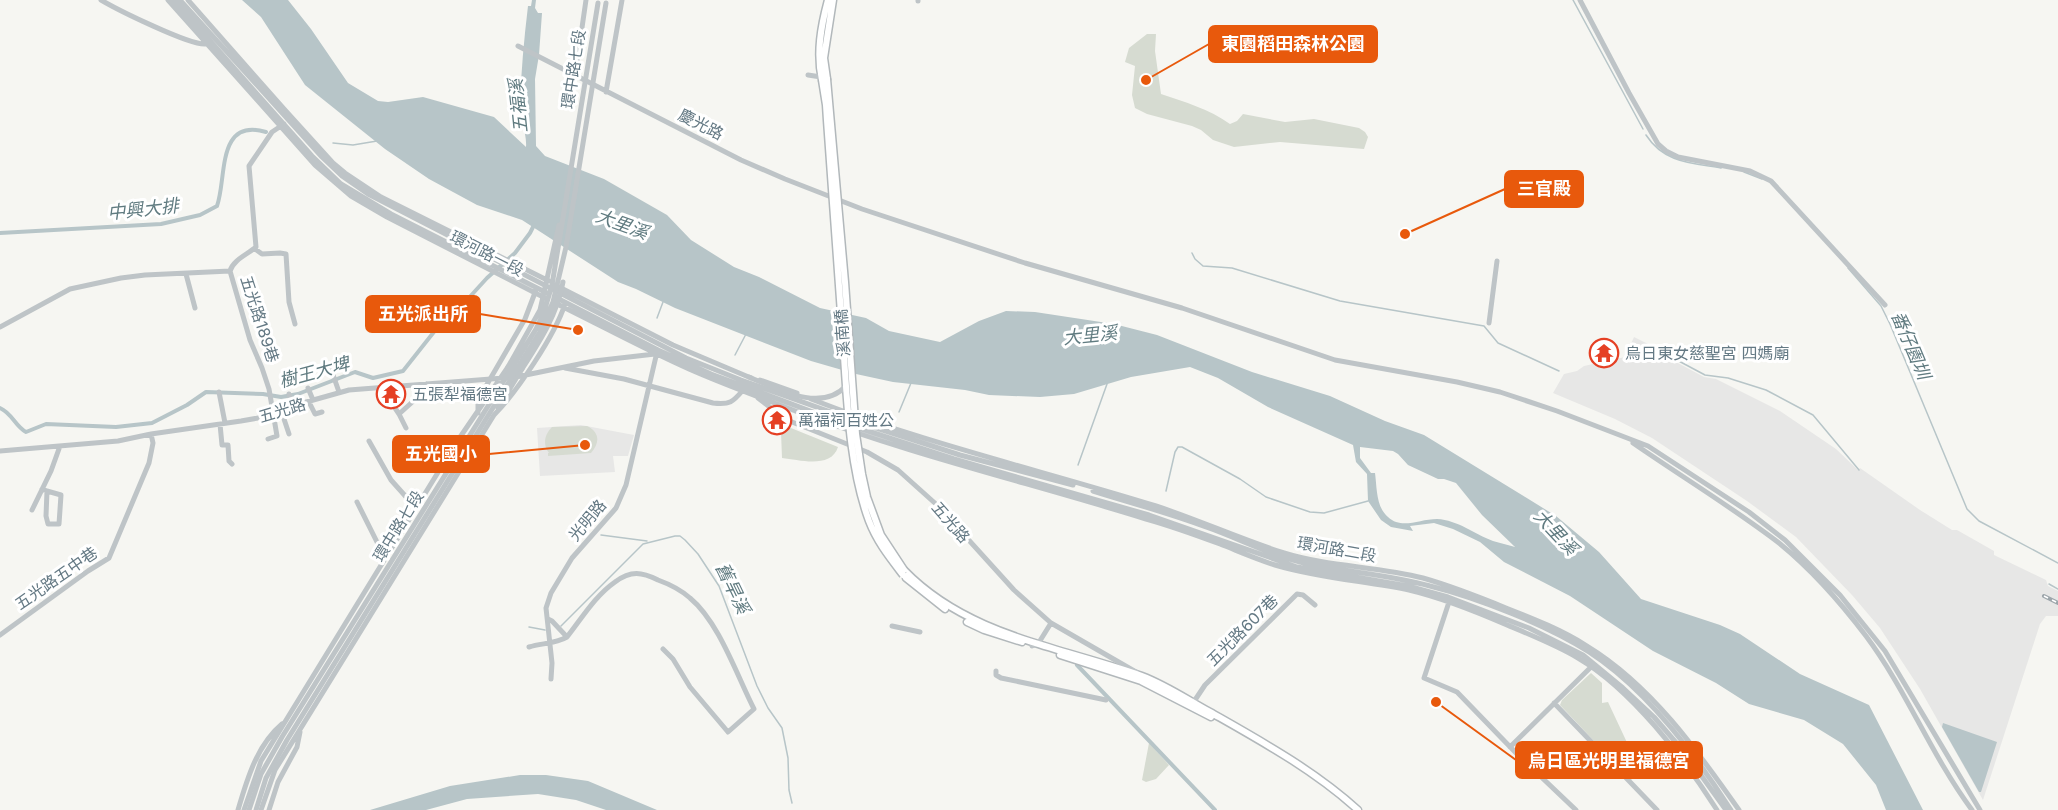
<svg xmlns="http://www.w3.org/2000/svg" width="2058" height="810" viewBox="0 0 2058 810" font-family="Inter,'Noto Sans TC',sans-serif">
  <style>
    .built { fill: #e7e7e6 }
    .green { fill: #d6dbd1 }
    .water { fill: #b7c5c8; fill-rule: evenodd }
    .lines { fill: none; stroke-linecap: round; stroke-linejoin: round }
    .stream { stroke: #b7c5c8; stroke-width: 1.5 }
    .canal { stroke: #b7c5c8; stroke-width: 4 }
    .major-casing { stroke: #b2b8bb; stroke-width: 9 }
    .minor { stroke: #bec4c7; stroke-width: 5 }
    .major { stroke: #fff; stroke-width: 6 }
    .rail-casing { stroke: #9da6ab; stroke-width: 4 }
    .rail { stroke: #fff; stroke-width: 1.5; stroke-dasharray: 4.5; stroke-linecap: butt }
    .major-bridge-casing { stroke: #b2b8bb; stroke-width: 9; stroke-linecap: butt }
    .minor-bridge { stroke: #bec4c7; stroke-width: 5 }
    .major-bridge { stroke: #fff; stroke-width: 6 }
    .labels { text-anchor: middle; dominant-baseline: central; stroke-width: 6; stroke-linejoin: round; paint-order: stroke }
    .street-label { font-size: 16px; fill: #647984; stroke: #fff }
    .poi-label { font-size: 16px; fill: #647984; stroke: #fff; text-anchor: start }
    .water-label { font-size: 18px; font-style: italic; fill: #607b80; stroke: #fff }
    .leader { fill: none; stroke: #e8590c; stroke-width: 2 }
    .callout-dot { fill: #e8590c; stroke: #fff; stroke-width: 2 }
    .callout { fill: #e8590c; stroke: #e8590c; stroke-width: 2 }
    .callout-label { font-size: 18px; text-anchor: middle; font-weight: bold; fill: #fff }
  </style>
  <rect width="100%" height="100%" fill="#f6f6f2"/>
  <path class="built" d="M1634 337 1676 358 1674 361 1704 377 1716 379 1780 411 1836 449 1858 470 1860 468 1920 510 1952 530H1957L1994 551V555L2046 580 2048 586 2058 591V616H2046L2040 624 1983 800 1920 689 1880 628 1852 595 1796 537 1747 501 1652 438 1615 419 1553 393 1564 374 1577 371 1584 366 1625 357Z
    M581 425 634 435 628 456H613L615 472 540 476 537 428Z"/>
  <path class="green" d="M1147 34H1156L1155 51 1161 94C1185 102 1209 109 1230 124L1237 121 1243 114 1285 122 1314 119 1359 128 1365 132 1368 137 1364 149 1280 142 1234 147 1213 140 1201 130 1192 126 1147 114 1135 108 1132 95 1135 66 1125 62 1129 48Z
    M587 426C600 432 600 443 591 453L548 456V453H549C542 444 545 434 552 427Z
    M786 426 838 447C831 469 800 460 782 458L781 432Z
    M1591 673 1602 683V703L1608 702 1631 751 1638 749 1644 767 1631 780 1560 705 1562 700Z
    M1149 743 1169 765 1156 779 1146 782 1142 780Z"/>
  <path class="water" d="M242 0H288L311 29 348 83 378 101 388 102 423 97 494 117 526 147C527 133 520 119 520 105 521 72 524 39 528 6H531L532 0H536L535 8 538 13H542L539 55 535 79 536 146 545 156 604 179 667 215 691 240 734 267 759 277 820 308 866 318 889 331 940 342 979 321 1006 311 1035 312 1114 324 1157 335 1252 372 1330 396 1385 421 1424 435 1556 516 1599 552 1641 599 1720 625 1740 634 1800 674 1869 705 1923 810H1886L1876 785 1843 744 1804 720 1749 704 1716 683 1653 651 1570 596 1504 562 1480 542 1453 529 1434 523 1410 526 1413 531 1391 527 1381 520 1368 501 1367 474 1356 462 1353 445 1268 407 1218 378 1190 367 1131 377 1074 394 1040 397 989 395 965 390 893 382 856 374 811 361 675 308 636 289 618 282 522 220 477 205 429 179 385 149 305 85 261 17ZM1360 447 1393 451 1398 454 1408 465 1438 479H1444L1456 483 1482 515 1515 547C1508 545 1500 543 1493 541 1474 534 1458 520 1437 519 1419 519 1402 530 1388 517 1376 507 1377 488 1375 473H1371L1360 458Z
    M1943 723 1997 742 1981 792H1979L1942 727Z
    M520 775H546L588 781 657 810H606L576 800 538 794 467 799 426 810H370L450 786Z"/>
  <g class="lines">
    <path class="stream" d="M1573 0 1643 129
      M1646 135C1664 163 1692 163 1721 168
      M333 143 353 145 377 141
      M1744 172 1762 179
      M1192 253 1195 259 1203 266 1232 268 1340 301 1484 326 1498 343 1559 371
      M1848 268 1881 306 1890 324 1967 509 1979 521 2058 563
      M657 318 663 302
      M735 355 746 334
      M1675 359 1705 375 1728 378 1766 390 1813 415 1859 470
      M899 412 911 383
      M1078 465 1107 384
      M1166 491 1175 452 1178 447H1182L1240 479 1266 497 1310 512 1324 513 1368 501
      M601 535 647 541
      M2049 584 2058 589
      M561 626 643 544 675 536H680L685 540 698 554 719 586 757 686 768 708 782 728 788 758 789 790 792 803
      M529 627 545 630"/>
    <path class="canal" d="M0 233 161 224 200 215 217 206C227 179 216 117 266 132
      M0 408C12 413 15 426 26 432L46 424 116 427 152 423 187 405 206 392 263 394 281 397 298 394 355 372 373 378 403 371 441 323 466 301 487 278 515 253 530 233 534 225
      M1077 665 1215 810"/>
    <g class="major-casing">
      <path id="major" d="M827 79 824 58 833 0
        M822 80C816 53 821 26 828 0
        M904 570C968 636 1058 646 1142 676 1166 685 1188 700 1210 712 1261 741 1314 770 1358 810
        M906 578 945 609
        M967 622 984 630 1022 642
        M1060 655 1141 681 1211 717"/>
    </g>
    <path class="minor" d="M101 0C118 10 189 45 205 44
      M168 0 315 165 351 196 387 217 547 299
      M174 0 312 156 341 184 391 214 547 293
      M180 0 322 157 342 176 368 194 686 358 741 380 864 424 960 455 1073 485
      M188 0 284 109 333 163 345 173 381 197 549 281
      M1580 0 1629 93 1658 144 1666 151 1678 157 1750 171 1771 181 1885 305
      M918 1V0
      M518 46 741 160 785 179 862 209 1025 263 1182 308 1335 360 1457 382 1500 392 1557 411 1648 446 1749 512 1785 540 1840 595 1885 651 1980 810
      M808 75 821 77
      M575 76 586 0
      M606 92 622 0
      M255 249 262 254 280 253 286 254 289 302 295 324
      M186 274 195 308
      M559 287 673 345 751 378
      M555 297 658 350 711 374 837 421 954 459 1149 515 1297 567 1408 586 1448 597 1529 628 1583 655 1623 688 1654 717 1685 753 1726 810
      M555 303C600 325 644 349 689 369 725 385 762 398 798 412 912 455 1030 483 1146 519 1171 526 1196 535 1220 544 1238 551 1256 559 1275 565 1319 578 1364 581 1409 590 1443 598 1475 611 1507 625 1531 635 1556 645 1578 658 1631 689 1684 758 1717 810
      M1489 323 1497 261
      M0 327 70 289 121 278 145 275 230 271
      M565 368 624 379 713 403C730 405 733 402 743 390
      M331 369 339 392
      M760 380 797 393
      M384 387 387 396 399 414
      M308 388 313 400
      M219 392 225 423
      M289 394 292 406
      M758 398 787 420 867 452 898 470 937 505 1014 590 1051 623 1136 672
      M811 399C924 443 1040 470 1156 506 1199 520 1240 539 1284 553 1329 567 1377 566 1423 578 1451 586 1479 597 1506 608 1534 619 1562 630 1587 646 1651 685 1697 750 1739 810
      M309 402 315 414 322 412
      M498 408 522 369
      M281 410 289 434
      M478 413V401L482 393 525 319 536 290
      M220 424 222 445H228L229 461 232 464
      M406 428 399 414 419 396 427 384
      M268 439 277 436 269 389 262 368 250 340 230 271C233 260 248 254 256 247L249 166 272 132 284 124
      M369 441 391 480 416 508
      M1633 443C1682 477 1732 507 1779 543 1811 569 1841 603 1866 636 1907 691 1931 755 1972 810
      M0 451 118 441 151 434 241 421 264 417 292 406 349 390 516 377 594 361 655 354
      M42 489 47 491 46 516 48 524H59L61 495 47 491
      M1093 491C1131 503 1169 513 1206 527 1238 538 1267 554 1300 562 1343 572 1387 574 1430 586 1478 598 1547 625 1589 652 1646 689 1695 754 1731 810
      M357 502 385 558
      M32 510 51 471 60 446
      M1449 602 1424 678 1457 692 1517 754 1576 810
      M548 619 552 621 567 637
      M892 626 920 632
      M0 635 88 571 109 558 149 463 153 443 151 434
      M1032 646 1038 644 1051 623
      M529 647C542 643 555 644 567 637 582 618 595 596 615 582 631 570 642 572 658 580 669 584 681 590 690 598 719 622 737 676 754 709L728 732 690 687 673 659 663 649
      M996 671V675L1001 678 1106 700
      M551 679 552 663 546 608 551 593 572 558 616 508 626 485 657 352
      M1193 703 1205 685 1297 594 1303 595 1315 605
      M1554 703 1657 810
      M1510 747 1592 666
      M238 810C247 779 257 745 282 724
      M244 810 261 761 456 443 508 367
      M261 810 275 770 494 415C517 392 555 335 565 304
      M269 810 278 782 297 747 300 732"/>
    <use href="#major" class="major"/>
    <g class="rail-casing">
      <path id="rail" d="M2044 596 2058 603"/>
    </g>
    <use href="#rail" class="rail"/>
    <g class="major-bridge-casing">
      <path id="major-bridge" d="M827 79 845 282 856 434 862 474 867 497 881 535 904 570
        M822 80 826 105C831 184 837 263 843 341 847 399 849 467 869 521 877 542 890 558 903 575"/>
    </g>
    <path class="minor-bridge" d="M508 367 540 310 559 225
      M522 369C540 341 557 315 563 282
      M749 377C778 389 821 413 846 386
      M249 810 261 774 282 737 536 329 544 312 552 285 598 3
      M256 810 266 778 287 740 540 332 553 302 566 247 606 3"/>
    <use href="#major-bridge" class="major-bridge"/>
  </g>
  <defs>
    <g id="temple-ring" transform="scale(1.5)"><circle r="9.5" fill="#fff" stroke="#e54024" stroke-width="1.5"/><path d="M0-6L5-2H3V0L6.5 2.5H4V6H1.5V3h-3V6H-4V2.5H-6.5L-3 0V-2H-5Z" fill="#e54024"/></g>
  </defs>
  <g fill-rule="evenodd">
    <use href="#temple-ring" x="1604" y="353"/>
    <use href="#temple-ring" x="391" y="394"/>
    <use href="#temple-ring" x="777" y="420"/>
  </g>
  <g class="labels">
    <g class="street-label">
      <text transform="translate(573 69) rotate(-81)">環中路七段</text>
      <text transform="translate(701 124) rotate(27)">慶光路</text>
      <text transform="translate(487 253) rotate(27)">環河路一段</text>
      <text transform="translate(260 319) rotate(72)">五光路189巷</text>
      <text transform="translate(842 333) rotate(-94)">溪南橋</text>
      <text transform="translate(282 410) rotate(-17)">五光路</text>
      <text transform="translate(587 520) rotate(-50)">光明路</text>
      <text transform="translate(951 522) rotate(49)">五光路</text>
      <text transform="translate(398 526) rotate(-58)">環中路七段</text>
      <text transform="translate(1337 549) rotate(10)">環河路二段</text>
      <text transform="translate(56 578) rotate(-35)">五光路五中巷</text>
      <text transform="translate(1242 630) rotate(-45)">五光路607巷</text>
    </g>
    <g class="poi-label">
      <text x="1625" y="353">烏日東女慈聖宮 四媽廟</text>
      <text x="412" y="394">五張犁福德宮</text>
      <text x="798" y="420">萬福祠百姓公</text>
    </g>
    <g class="water-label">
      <text transform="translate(518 106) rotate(-96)">五福溪</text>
      <text transform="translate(143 209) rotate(-6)">中興大排</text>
      <text transform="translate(622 224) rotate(20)">大里溪</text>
      <text transform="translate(1090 335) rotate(-6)">大里溪</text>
      <text transform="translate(1911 345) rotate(67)">番仔園圳</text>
      <text transform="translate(314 372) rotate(-15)">樹王大埤</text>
      <text transform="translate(1556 532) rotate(47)">大里溪</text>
      <text transform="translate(733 588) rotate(64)">舊旱溪</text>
    </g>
  </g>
  <path class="leader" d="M1146 80L1209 44M1405 234L1505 189M578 330L480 314M585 445L489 454M1436 702L1516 760"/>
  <g class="callout-dot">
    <circle cx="1146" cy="80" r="6"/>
    <circle cx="1405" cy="234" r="6"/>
    <circle cx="578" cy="330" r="6"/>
    <circle cx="585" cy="445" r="6"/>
    <circle cx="1436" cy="702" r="6"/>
  </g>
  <g class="callout">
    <rect x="1209" y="26" width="168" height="36" rx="6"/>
    <rect x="1505" y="171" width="78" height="36" rx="6"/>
    <rect x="366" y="296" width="114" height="36" rx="6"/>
    <rect x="393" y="436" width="96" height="36" rx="6"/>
    <rect x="1516" y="742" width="186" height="36" rx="6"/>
  </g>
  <g class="callout-label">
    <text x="1293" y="50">東園稻田森林公園</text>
    <text x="1544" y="195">三官殿</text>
    <text x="423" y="320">五光派出所</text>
    <text x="441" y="460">五光國小</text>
    <text x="1609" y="767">烏日區光明里福德宮</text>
  </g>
</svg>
